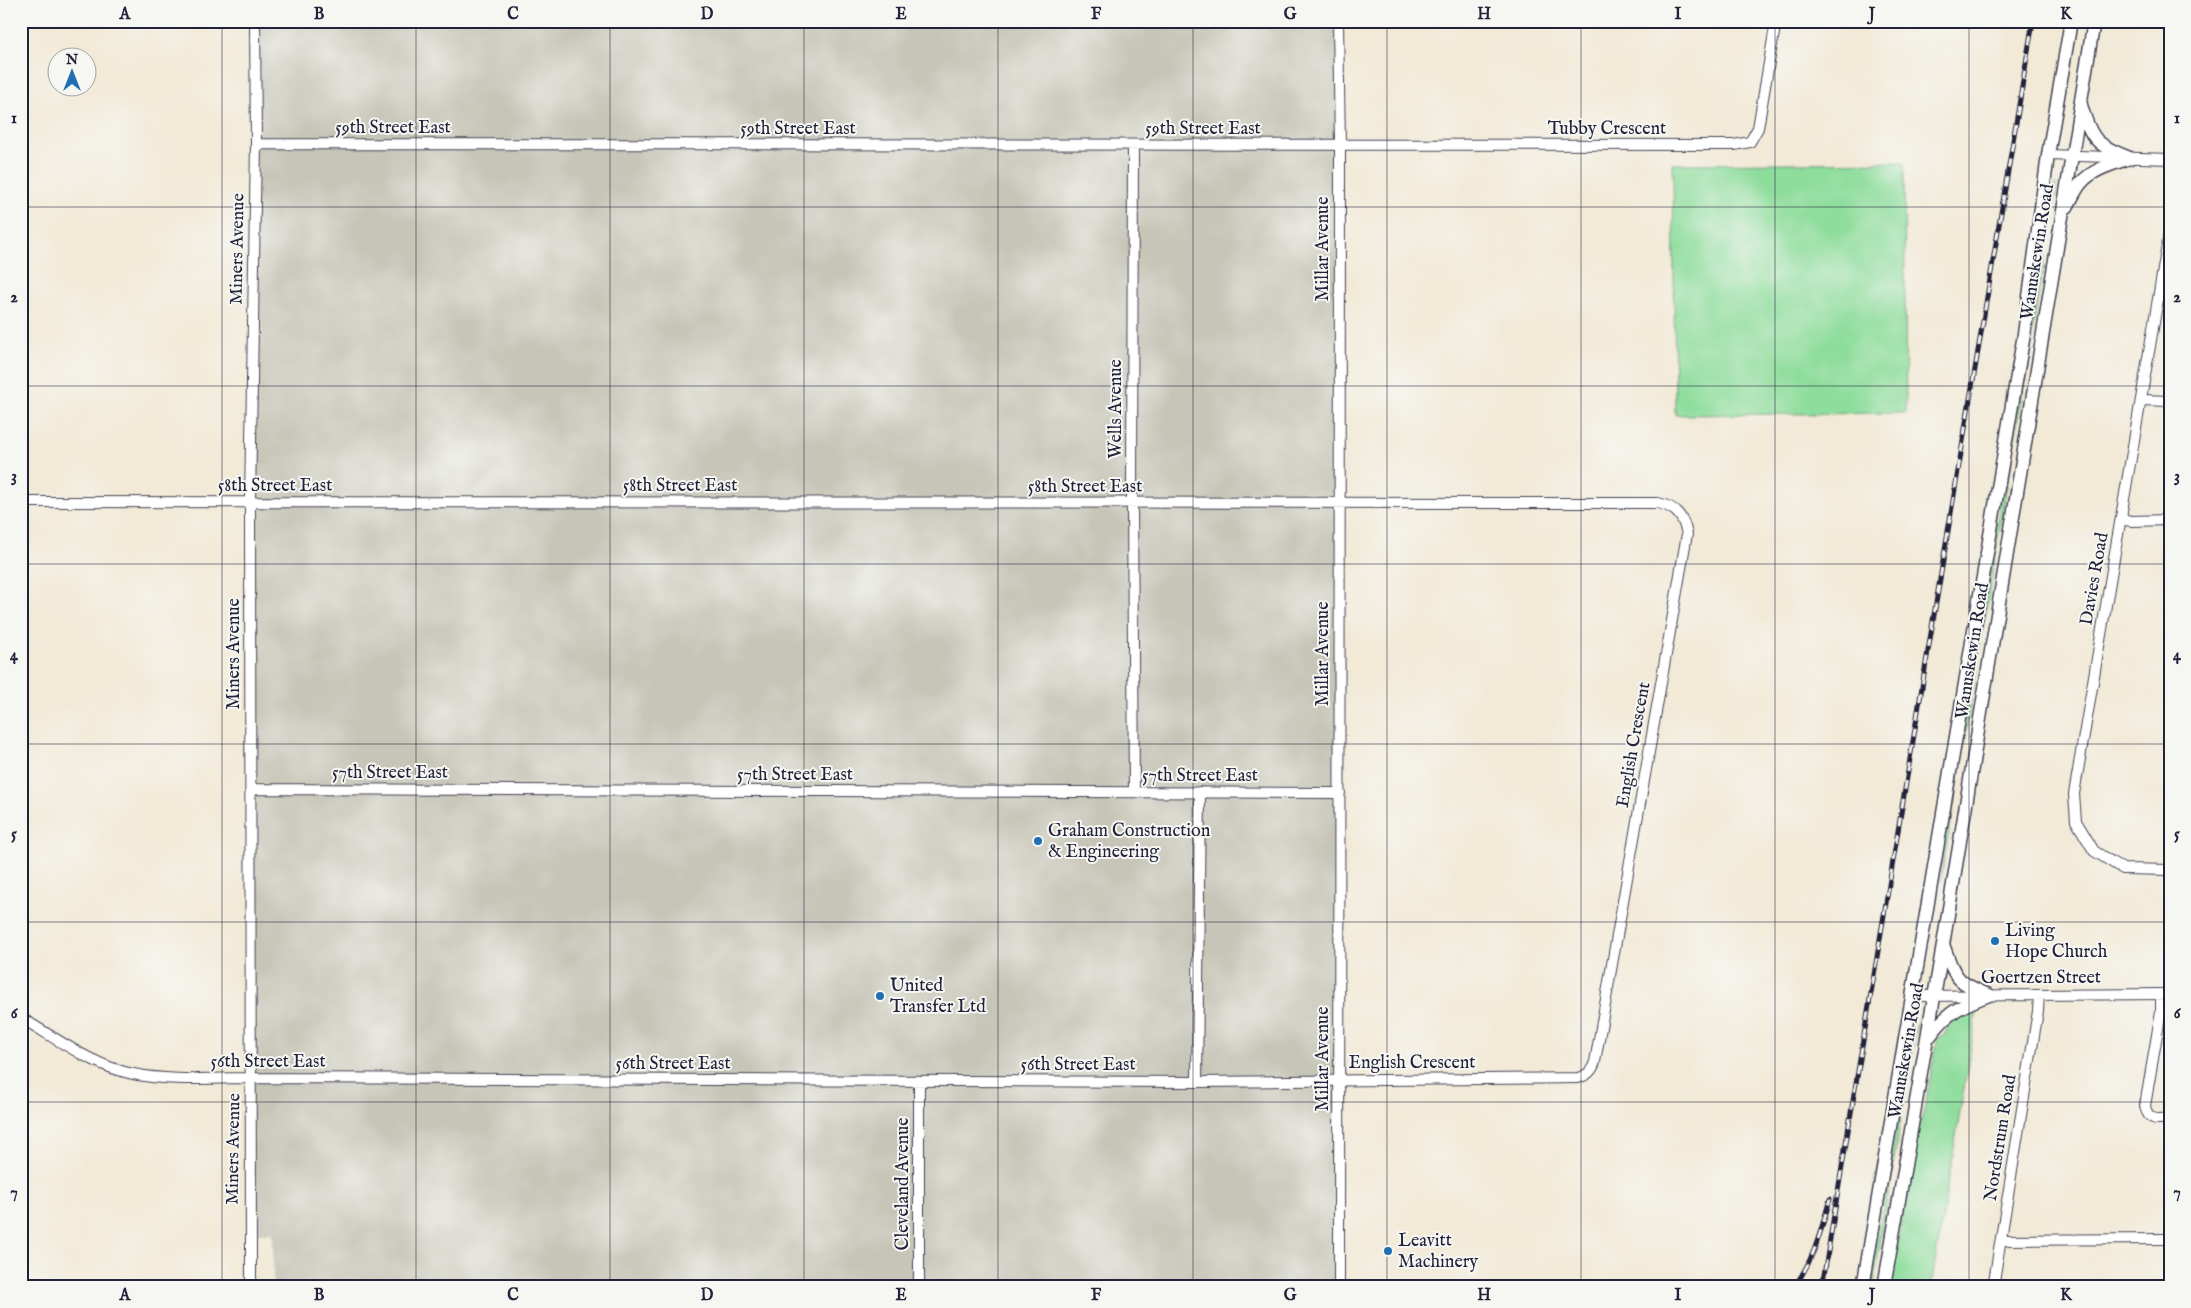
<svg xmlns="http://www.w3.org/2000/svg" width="2191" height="1308" viewBox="0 0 2191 1308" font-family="'IM FELL English',serif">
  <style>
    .industrial { fill: #c7c5b8 }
    .green { fill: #8edd9c; stroke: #58806c }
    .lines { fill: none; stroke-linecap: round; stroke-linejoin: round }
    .minor-casing { stroke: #414052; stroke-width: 12 }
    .major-casing { stroke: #414052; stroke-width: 15 }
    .minor { stroke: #fff; stroke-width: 10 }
    .major { stroke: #fff; stroke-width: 12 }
    .rail-casing { stroke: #22223b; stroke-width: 5 }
    .rail { stroke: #f6f6f2; stroke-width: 3; stroke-dasharray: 9; stroke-linecap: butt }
    .grid { fill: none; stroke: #22223b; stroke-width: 1; stroke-opacity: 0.55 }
    .poi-dot { fill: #1f6fb2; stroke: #f6f6f2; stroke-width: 2 }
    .labels { text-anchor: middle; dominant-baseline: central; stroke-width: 4; stroke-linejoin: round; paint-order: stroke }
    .street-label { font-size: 18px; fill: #22223b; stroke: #f6f6f2 }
    .poi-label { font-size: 18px; fill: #22223b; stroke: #f6f6f2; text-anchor: start }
    .neatline { fill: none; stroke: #22223b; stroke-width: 2 }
    .grid-label { font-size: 16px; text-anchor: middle; font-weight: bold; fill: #22223b }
  </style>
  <rect width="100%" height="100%" fill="#f6f6f2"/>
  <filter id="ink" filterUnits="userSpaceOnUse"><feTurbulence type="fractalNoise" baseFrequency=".02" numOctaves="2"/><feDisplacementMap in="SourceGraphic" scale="10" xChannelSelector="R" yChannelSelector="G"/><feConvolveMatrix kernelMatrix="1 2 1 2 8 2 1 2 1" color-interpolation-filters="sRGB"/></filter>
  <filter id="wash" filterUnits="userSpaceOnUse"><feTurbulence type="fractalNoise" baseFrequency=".0096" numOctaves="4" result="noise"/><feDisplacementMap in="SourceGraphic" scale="20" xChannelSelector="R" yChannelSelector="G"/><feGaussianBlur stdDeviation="1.12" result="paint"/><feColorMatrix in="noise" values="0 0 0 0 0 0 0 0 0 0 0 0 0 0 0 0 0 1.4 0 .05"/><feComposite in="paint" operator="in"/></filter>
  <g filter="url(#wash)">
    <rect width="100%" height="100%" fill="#f2e9d6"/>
    <path class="industrial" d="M255 21H1338L1339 1287H273V1233H250Z"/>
    <path class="green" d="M1904 162 1906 413 1675 415 1673 164Z
      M2056 185H2057L1941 881 1944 841 2051 197Z
      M1977 1010 1931 1287H1890L1915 1136 1923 1115 1938 1037 1945 1035C1949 1018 1961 1014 1977 1010Z
      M1917 1022 1873 1287H1869L1912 1034Z"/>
  </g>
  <g filter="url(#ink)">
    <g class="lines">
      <g class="minor-casing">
        <path id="minor" d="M1338 21 1340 146 1339 1287
          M256 144 1734 145 1750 142 1758 128 1776 21
          M1133 145 1132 504 1134 792
          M2048 155 2170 159
          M2170 228 2074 794 2076 821 2094 851 2123 869 2170 870
          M2142 400 2170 401
          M21 502 1658 503C1676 507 1683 516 1687 534L1595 1062C1592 1071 1588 1075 1578 1078L1197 1082 251 1078C212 1078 172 1082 133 1074 93 1066 56 1038 21 1018
          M2121 519 2131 521 2170 520
          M251 789 1340 793
          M2161 994V1011L2145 1106C2148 1121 2157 1120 2170 1118
          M1913 996 2170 994
          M1197 1082 1200 792
          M2001 1240 2170 1239
          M251 1287 250 502 256 144 255 21
          M919 1287V1081
          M1993 1287 2038 1011 2039 995"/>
      </g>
      <g class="major-casing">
        <path id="major" d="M2081 105C2091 140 2096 145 2130 158
          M2067 207C2071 200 2075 190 2081 183 2093 169 2113 164 2130 158
          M1944 947C1955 978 1957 983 1989 995
          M1930 1036C1947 1012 1962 1005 1989 995
          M1863 1287 2024 334 2048 155 2071 21
          M1884 1287 1943 945 2094 21"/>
      </g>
      <use href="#minor" class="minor"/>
      <use href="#major" class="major"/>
      <g class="rail-casing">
        <path id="rail" d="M1794 1287C1814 1260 1821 1230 1830 1199
          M1822 1287 2033 21"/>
      </g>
      <use href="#rail" class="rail"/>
    </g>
  </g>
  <path class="grid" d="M222 21V1287M416 21V1287M610 21V1287M804 21V1287M998 21V1287M1193 21V1287M1387 21V1287M1581 21V1287M1775 21V1287M1969 21V1287M21 207H2170M21 386H2170M21 564H2170M21 744H2170M21 922H2170M21 1102H2170"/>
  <g class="poi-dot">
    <circle cx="1038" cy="841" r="5"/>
    <circle cx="1995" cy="941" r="5"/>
    <circle cx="880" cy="996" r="5"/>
    <circle cx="1388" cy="1251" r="5"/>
  </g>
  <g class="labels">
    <g class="street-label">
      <text x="393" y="128">59th Street East</text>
      <text x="798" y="129">59th Street East</text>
      <text x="1203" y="129">59th Street East</text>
      <text x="1607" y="129">Tubby Crescent</text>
      <text transform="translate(238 249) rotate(-89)">Miners Avenue</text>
      <text transform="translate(1323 249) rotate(-90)">Millar Avenue</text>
      <text transform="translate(2038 252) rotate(-81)">Wanuskewin Road</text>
      <text transform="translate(1116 409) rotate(-90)">Wells Avenue</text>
      <text x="275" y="486">58th Street East</text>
      <text x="680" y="486">58th Street East</text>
      <text x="1085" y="487">58th Street East</text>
      <text transform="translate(2095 579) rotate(-80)">Davies Road</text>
      <text transform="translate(1973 651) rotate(-81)">Wanuskewin Road</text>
      <text transform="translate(234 654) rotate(-90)">Miners Avenue</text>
      <text transform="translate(1323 654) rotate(-90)">Millar Avenue</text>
      <text transform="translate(1634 745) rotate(-80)">English Crescent</text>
      <text x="390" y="773">57th Street East</text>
      <text x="795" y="775">57th Street East</text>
      <text x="1200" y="776">57th Street East</text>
      <text x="2041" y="978">Goertzen Street</text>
      <text transform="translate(1907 1051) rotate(-80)">Wanuskewin Road</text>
      <text transform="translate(1323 1059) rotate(-90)">Millar Avenue</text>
      <text x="268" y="1062">56th Street East</text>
      <text x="1412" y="1063">English Crescent</text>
      <text x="673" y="1064">56th Street East</text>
      <text x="1078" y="1065">56th Street East</text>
      <text transform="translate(2001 1138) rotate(-81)">Nordstrum Road</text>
      <text transform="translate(234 1149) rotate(-89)">Miners Avenue</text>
      <text transform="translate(903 1184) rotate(-90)">Cleveland Avenue</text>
    </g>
    <g class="poi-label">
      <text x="1048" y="831">Graham Construction<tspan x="1048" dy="21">&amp; Engineering</tspan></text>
      <text x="2005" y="931">Living<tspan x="2005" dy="21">Hope Church</tspan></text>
      <text x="890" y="986">United<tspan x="890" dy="21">Transfer Ltd</tspan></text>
      <text x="1398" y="1241">Leavitt<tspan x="1398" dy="21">Machinery</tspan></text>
    </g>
  </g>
  <rect width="2191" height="1308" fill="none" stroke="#f6f6f2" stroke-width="55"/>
  <g transform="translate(72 72)"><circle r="24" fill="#f6f6f2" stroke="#a1a1a9"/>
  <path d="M0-4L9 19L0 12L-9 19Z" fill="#1f6fb2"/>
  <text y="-8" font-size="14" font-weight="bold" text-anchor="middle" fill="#22223b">N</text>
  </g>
  <rect x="28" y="28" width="2136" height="1252" class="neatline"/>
  <g class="grid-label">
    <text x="125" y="19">A</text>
    <text x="319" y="19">B</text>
    <text x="513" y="19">C</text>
    <text x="707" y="19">D</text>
    <text x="901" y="19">E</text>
    <text x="1096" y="19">F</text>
    <text x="1290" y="19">G</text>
    <text x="1484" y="19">H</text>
    <text x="1678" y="19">I</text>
    <text x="1872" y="19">J</text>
    <text x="2066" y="19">K</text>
    <text x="14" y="123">1</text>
    <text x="2177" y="123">1</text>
    <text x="14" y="302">2</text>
    <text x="2177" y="302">2</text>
    <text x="14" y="481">3</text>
    <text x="2177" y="481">3</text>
    <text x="14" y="660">4</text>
    <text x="2177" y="660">4</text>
    <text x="14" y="839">5</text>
    <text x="2177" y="839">5</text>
    <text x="14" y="1018">6</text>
    <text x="2177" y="1018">6</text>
    <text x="14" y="1197">7</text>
    <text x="2177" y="1197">7</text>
    <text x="125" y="1300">A</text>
    <text x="319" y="1300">B</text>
    <text x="513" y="1300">C</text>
    <text x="707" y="1300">D</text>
    <text x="901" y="1300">E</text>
    <text x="1096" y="1300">F</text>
    <text x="1290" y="1300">G</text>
    <text x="1484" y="1300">H</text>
    <text x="1678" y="1300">I</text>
    <text x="1872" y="1300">J</text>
    <text x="2066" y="1300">K</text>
  </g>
</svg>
